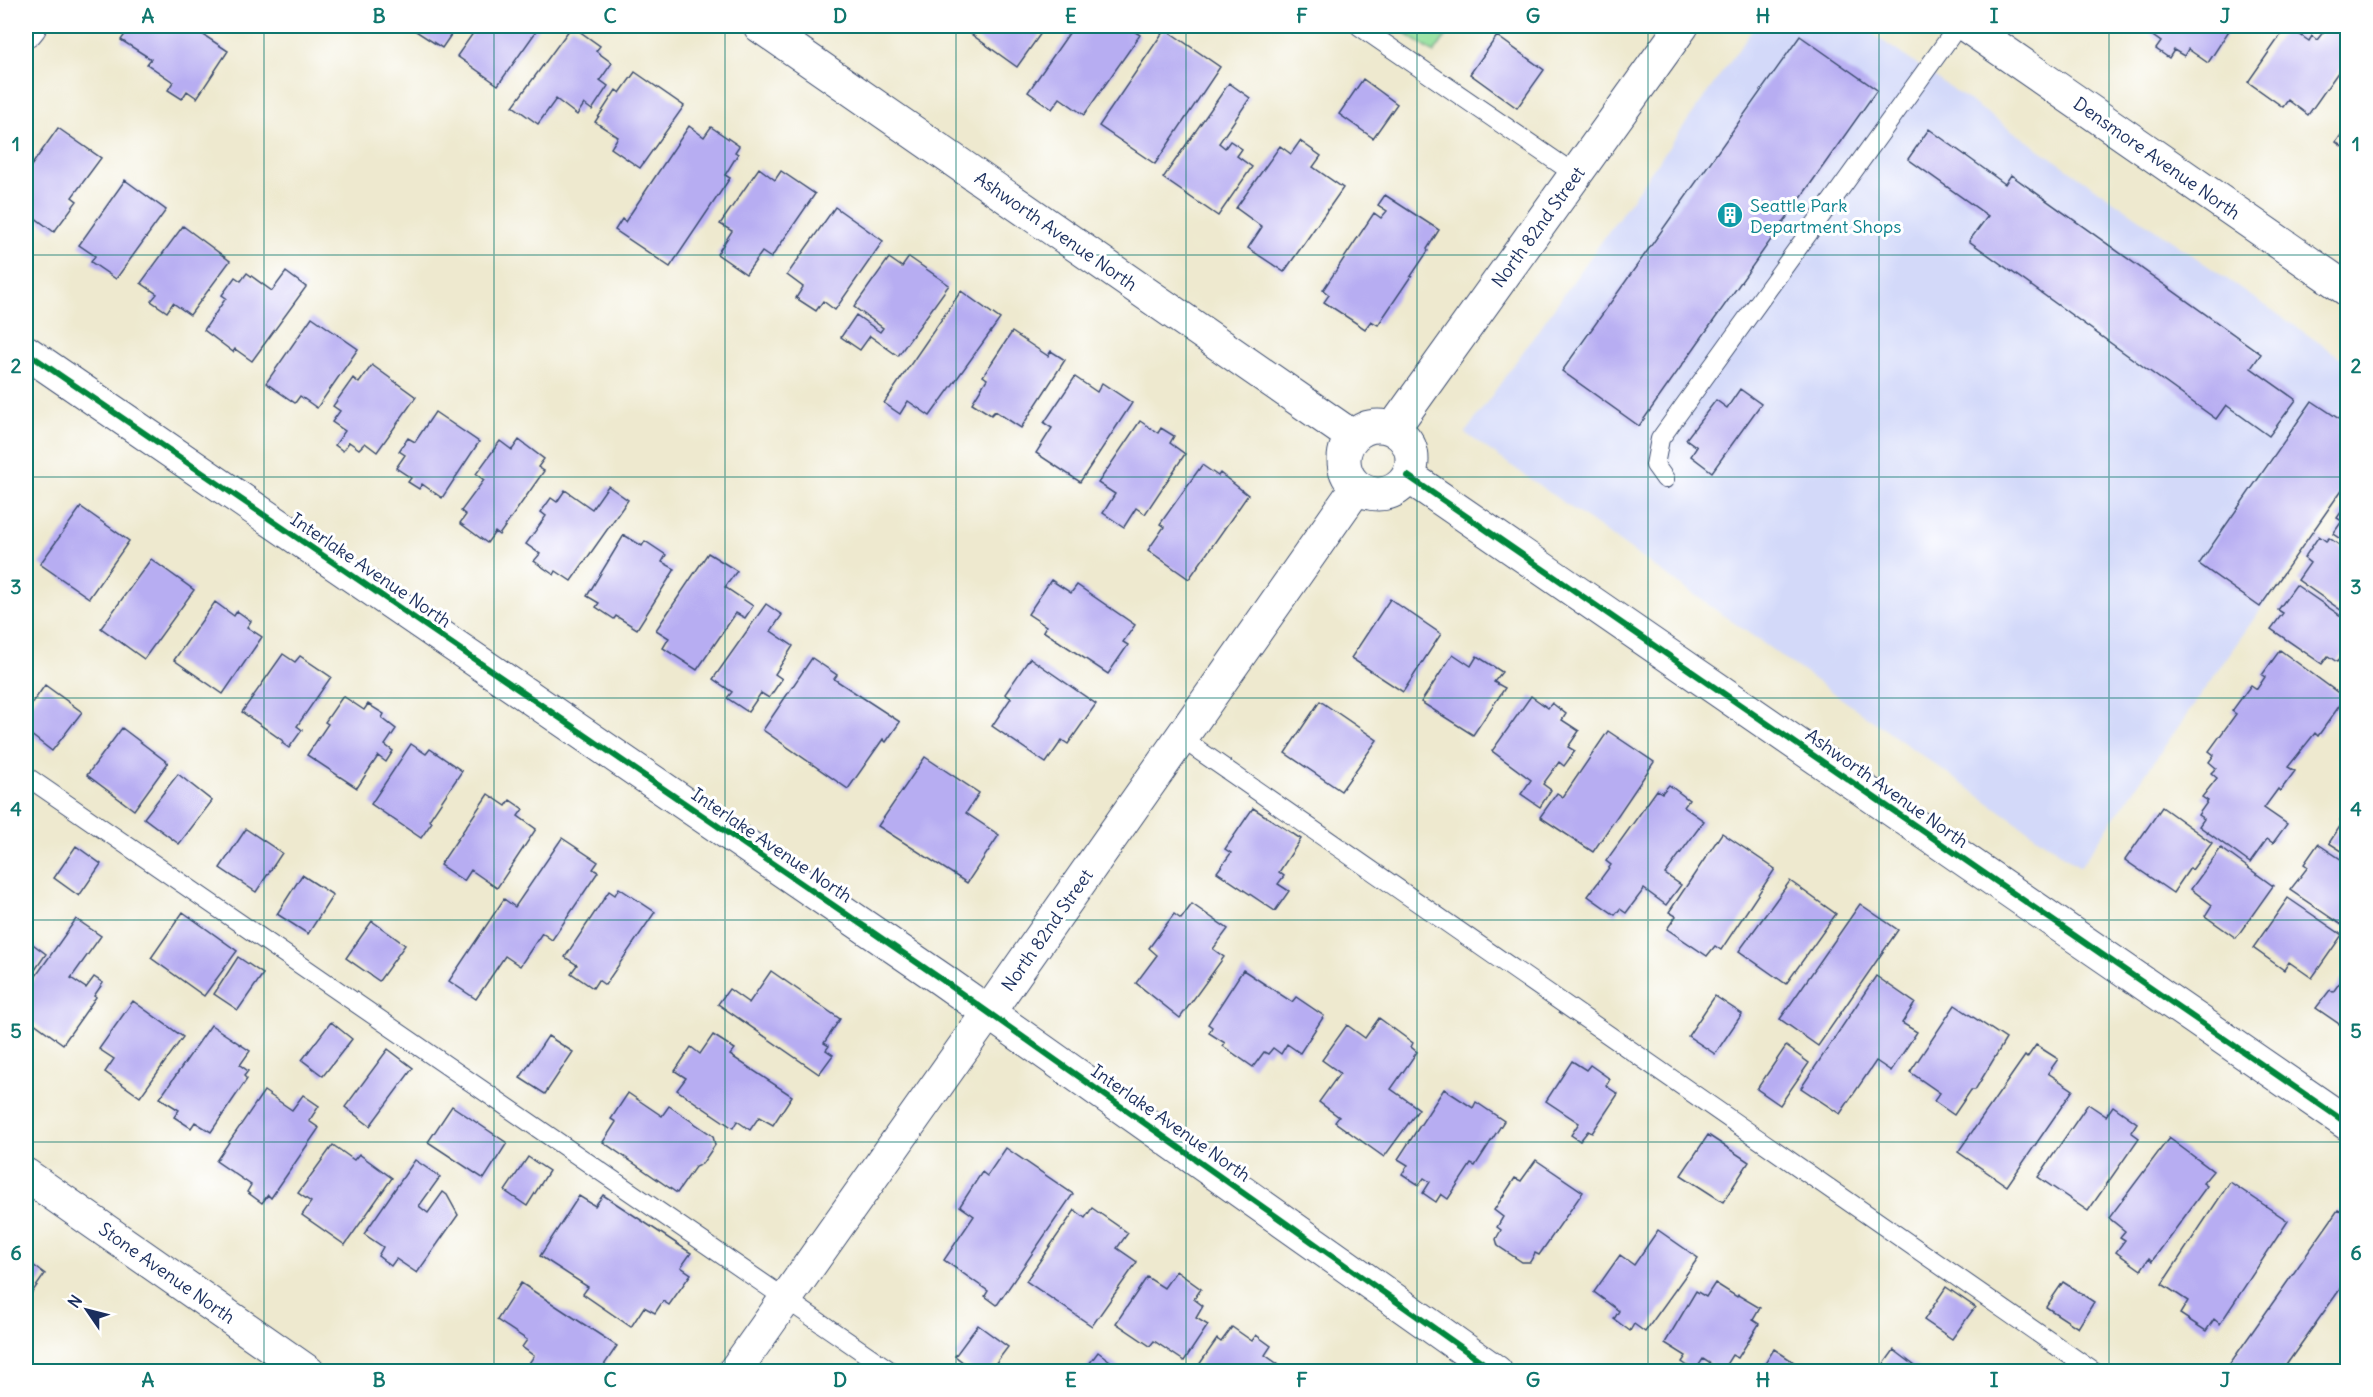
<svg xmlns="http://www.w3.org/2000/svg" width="2373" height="1397" viewBox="0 0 2373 1397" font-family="Delius,sans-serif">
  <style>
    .built { fill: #d3d9f9 }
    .green { fill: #94e09c; stroke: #58887d; stroke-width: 1.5 }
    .building { fill: #b7adf2 }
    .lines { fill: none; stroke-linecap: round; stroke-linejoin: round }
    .lane-casing { stroke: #3b4b6f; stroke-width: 20 }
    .street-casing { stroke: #3b4b6f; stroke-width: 35 }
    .secondary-casing { stroke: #3b4b6f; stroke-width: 35 }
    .lane { stroke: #fff; stroke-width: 18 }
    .street { stroke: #fff; stroke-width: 33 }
    .secondary { stroke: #fff; stroke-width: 33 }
    .cycleway-casing { stroke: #fff; stroke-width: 10 }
    .cycleway { stroke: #00873e; stroke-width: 6 }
    .grid { fill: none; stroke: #0f766e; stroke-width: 1.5; stroke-opacity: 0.55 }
    .labels { text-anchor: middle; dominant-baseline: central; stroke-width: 6; stroke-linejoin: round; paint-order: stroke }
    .street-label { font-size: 18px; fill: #1b2f5e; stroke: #fff }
    .culture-label { font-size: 18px; fill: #0d838f; stroke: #fff; text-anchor: start }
    .neatline { fill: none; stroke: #0f766e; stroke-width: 2 }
    .grid-label { font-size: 20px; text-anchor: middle; font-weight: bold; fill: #0f766e }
  </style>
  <rect width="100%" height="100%" fill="#fff"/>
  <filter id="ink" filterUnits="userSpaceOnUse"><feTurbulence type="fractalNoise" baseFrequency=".0167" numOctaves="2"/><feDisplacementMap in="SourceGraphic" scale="12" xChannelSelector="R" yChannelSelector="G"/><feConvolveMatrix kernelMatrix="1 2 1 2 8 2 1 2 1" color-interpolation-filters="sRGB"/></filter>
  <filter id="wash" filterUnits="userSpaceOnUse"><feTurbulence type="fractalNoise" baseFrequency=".008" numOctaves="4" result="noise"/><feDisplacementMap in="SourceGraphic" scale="24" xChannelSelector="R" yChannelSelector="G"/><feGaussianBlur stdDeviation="1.35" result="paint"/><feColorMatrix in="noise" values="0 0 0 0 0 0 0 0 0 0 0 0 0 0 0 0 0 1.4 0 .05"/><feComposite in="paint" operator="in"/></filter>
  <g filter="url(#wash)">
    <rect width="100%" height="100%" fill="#eee9cf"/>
    <path class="built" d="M1755 26H1861L2347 362V486L2080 867 1465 433Z"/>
    <path class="green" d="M1395 26H1453L1434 53Z"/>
    <g id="blocks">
      <path class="building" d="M131 26H190L228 51 197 98 187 91 182 99 168 90 173 82 147 64 151 59 121 40Z
        M408 26H457L442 48Z
        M478 26H540L498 85 457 56Z
        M572 26 600 46 596 51 612 63 600 80 608 86 592 110 584 104 577 115 556 99 538 124 513 106Z
        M978 26H1046L1017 67 971 34Z
        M1074 26H1126L1140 35 1084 115 1060 98 1052 109 1028 92Z
        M2153 26H2232L2208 63 2188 49 2184 56 2174 50 2169 58 2156 49 2161 42 2150 34 2155 27Z
        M2287 26 2309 41 2312 36 2317 40 2328 26H2337L2348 33V73L2341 68 2308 115 2288 100 2283 107 2248 82Z
        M1165 29 1220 67 1155 164 1099 126Z
        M1497 36 1544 70 1517 108 1470 74Z
        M1800 36 1877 90 1639 426 1562 371Z
        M635 72 684 106 640 168 611 148 618 137 595 122 616 90 620 93Z
        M1363 79 1397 104 1373 138 1339 114Z
        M1229 83 1250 98 1219 143 1225 148 1230 141 1242 149 1237 156 1252 167 1218 216 1163 178Z
        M2348 125V151L2336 142Z
        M689 126 704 137 711 127 739 146 735 152 738 154 725 175 730 178 670 267 615 230 622 219 625 222Z
        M58 128 101 158 72 197 77 201 54 232 26 211V173Z
        M1929 129 2005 184 2011 175 2261 354 2251 368 2296 400 2269 436 2226 405 2216 419 1969 241 1988 216 1908 159Z
        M1300 141 1321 156 1313 167 1343 188 1284 272 1248 248 1262 227 1236 208 1280 146 1291 154Z
        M759 168 775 180 781 171 815 194 771 258 762 252 746 274 717 254 732 231 720 224Z
        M125 180 166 210 116 279 91 262 95 256 79 245Z
        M1385 195 1439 230 1427 249 1428 251 1378 325 1371 321 1365 329 1324 302 1329 295 1323 290 1374 213 1381 218 1387 211 1378 205Z
        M835 207 883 241 835 310 823 301 816 311 796 298 803 287 787 275Z
        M183 226 230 261 190 315 173 303 167 312 151 301 157 294 141 283Z
        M909 257 949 285 898 356 870 336 860 350 841 337 856 315 880 332 883 328 854 307 889 258 902 267Z
        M286 272 306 287 252 361 235 349 233 352 204 330 226 298 222 295 235 277 241 281 247 273 272 291Z
        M961 291 1000 319 930 416 908 401 900 414 884 403Z
        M312 317 358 349 317 408 300 396 295 403 266 383Z
        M1012 332 1048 356 1051 351 1065 360 1021 428 995 411 991 415 972 403 987 379 983 376Z
        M372 365 416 397 377 452 365 443 359 449 349 442 343 451 335 445 345 431 332 422 340 411 333 406 353 378 359 383Z
        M1075 377 1097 392 1102 383 1132 403 1080 482 1036 453 1052 428 1044 423Z
        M1740 389 1761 404 1712 472 1691 456 1697 447 1686 439 1716 400 1727 408Z
        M2312 401 2348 425V481L2260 607 2199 564Z
        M435 412 479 442 442 498 422 484 419 489 408 482 411 478 396 468 405 455 399 451 408 438 415 442Z
        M1140 421 1158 433 1161 428 1174 436 1170 443 1185 454 1145 514 1136 508 1124 527 1103 513 1115 494 1098 483Z
        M519 440 544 459 538 467 544 471 499 535 495 532 487 543 460 523 466 515 461 511 484 480 476 474 500 441 512 450Z
        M1202 465 1218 476 1220 473 1248 495 1189 579 1148 550 1164 527 1160 524Z
        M608 486 628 500 571 581 556 571 554 575 534 561 540 554 526 544 546 516 541 512 551 498 557 502 565 490 592 509Z
        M2348 502V544L2333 534 2342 521 2337 518Z
        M81 507 129 541 89 598 40 564Z
        M624 535 642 546 645 541 666 555 662 562 675 569 637 629 616 616 614 619 596 607 599 603 587 596Z
        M2319 536 2326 541 2329 538 2348 551V615L2298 580 2310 563 2304 558Z
        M708 553 737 571 725 587 753 606 745 618 736 613 697 670 663 648 669 638 656 630Z
        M151 559 194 590 144 659 101 628Z
        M1051 580 1071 593 1077 585 1135 625 1123 642 1128 645 1108 674 1043 631 1046 626 1028 614Z
        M2296 585 2348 621V647L2337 662 2328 656 2322 664 2271 629 2283 613 2278 610Z
        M1390 599 1441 634 1403 692 1351 658Z
        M215 602 234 616 237 611 251 621 247 627 262 637 223 694 174 660Z
        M766 604 782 615 771 631 793 646 775 674 782 679 769 698 761 693 748 712 727 698 732 692 713 679Z
        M2280 650 2345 698 2318 736 2315 733 2288 767 2295 771 2280 791 2278 789 2264 808 2287 824 2273 843 2267 839 2250 863 2199 826 2204 819 2198 815 2208 801 2202 797 2217 778 2211 773 2216 768 2209 762 2214 755 2209 751 2236 714 2232 711 2251 685 2257 689 2265 677 2262 675Z
        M283 654 295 662 300 656 331 677 297 726 302 730 289 748 282 743 283 741 242 712Z
        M1453 654 1471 666 1477 656 1502 672 1494 682 1505 688 1473 735 1421 702Z
        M812 658 837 675 834 679 900 722 886 742 883 739 848 789 763 730Z
        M1030 658 1096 704 1068 744 1062 740 1046 763 992 726 1011 698 1005 694Z
        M45 685 82 712 52 751 26 731V712Z
        M343 696 364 710 368 704 384 714 382 718 396 729 385 745 393 751 386 762 378 756 357 788 307 755 328 724 325 722Z
        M1531 696 1548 708 1552 703 1566 714 1562 720 1579 731 1568 747 1575 751 1564 766 1559 762 1543 784 1551 790 1540 807 1521 794 1531 780 1492 751Z
        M1320 701 1377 740 1341 791 1285 753Z
        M122 728 168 763 134 810 87 775Z
        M1608 731 1654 762 1593 852 1540 817 1557 793 1563 797Z
        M411 744 426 754 430 749 462 771 429 820 432 822 421 838 371 804Z
        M925 757 979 793 966 813 999 835 967 883 878 826Z
        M178 774 212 801 179 844 144 818Z
        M1669 785 1689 800 1684 807 1704 821 1665 874 1681 885 1666 905 1644 889 1626 913 1620 909 1615 915 1588 896 1611 865 1606 861 1657 790 1662 793Z
        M488 794 506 806 510 800 523 809 518 816 536 829 497 888 471 870 464 881 440 865Z
        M2162 807 2212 843 2192 870 2190 868 2173 893 2125 860Z
        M1253 808 1301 839 1279 872 1284 876 1278 884 1289 891 1275 911 1217 872 1231 853 1225 849Z
        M2348 809V855L2329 843 2343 822 2340 820Z
        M246 829 282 853 256 892 220 868Z
        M1722 833 1775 869 1721 950 1715 946 1707 956 1667 929 1676 916 1669 912Z
        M562 838 598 862 593 869 598 872 552 940 542 933 520 966 505 956 476 999 449 981 504 899 515 907Z
        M2318 844 2348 864V919L2343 926 2290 890 2308 867 2304 864Z
        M76 846 101 864 79 896 54 878Z
        M2221 848 2273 886 2236 938 2205 916 2212 905 2191 889Z
        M302 875 333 895 308 934 277 914Z
        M1790 881 1836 914 1786 984 1739 951Z
        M619 888 655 912 605 985 598 980 593 988 571 973 577 965 565 957 609 891 615 895Z
        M2288 898 2342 935 2312 978 2289 962 2284 970 2253 948Z
        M1192 904 1228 929 1213 949 1224 957 1180 1018 1136 983 1157 955 1149 948 1174 914 1181 919Z
        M1860 904 1898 930 1818 1046 1780 1019Z
        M183 912 237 951 204 996 151 958Z
        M76 919 101 936 71 978 86 988 94 977 103 983 94 996 96 997 63 1044 26 1017V990Z
        M372 921 405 945 379 981 346 958Z
        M26 939 46 954 26 983Z
        M238 957 263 974 238 1010 214 994Z
        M1243 970 1292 1002 1296 997 1324 1016 1300 1053 1287 1044 1281 1054 1273 1048 1268 1054 1264 1052 1253 1067 1223 1046 1225 1043 1209 1033 1212 1027 1208 1024Z
        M771 971 840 1019 824 1043 829 1046 826 1050 833 1055 819 1074 718 1004 729 989 749 1003Z
        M2348 971V1030L2316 1008 2330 990 2333 992Z
        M1876 976 1915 1003 1902 1023 1917 1032 1891 1071 1876 1061 1840 1114 1801 1088Z
        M1715 996 1742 1014 1715 1054 1688 1036Z
        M133 1001 183 1037 140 1097 105 1072 114 1059 99 1049Z
        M1955 1005 2006 1039 1975 1090H1971L1954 1115 1934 1101 1940 1093 1910 1072Z
        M1379 1018 1413 1043 1411 1047 1417 1052 1391 1089 1419 1109 1384 1157 1335 1122 1339 1117 1319 1102 1340 1073 1322 1060 1347 1025 1365 1038Z
        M331 1022 352 1039 323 1076 302 1060Z
        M211 1025 250 1051 240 1065 248 1071 244 1076 247 1079 211 1132 195 1122 191 1128 174 1117 179 1110 160 1098Z
        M713 1035 735 1049 730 1055 792 1096 773 1125 759 1117 750 1130 737 1121 733 1128 677 1090 686 1078 675 1071 691 1047 700 1054Z
        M548 1036 573 1052 545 1094 520 1078Z
        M2036 1045 2058 1059 2048 1073 2073 1090 2007 1186 1958 1152 2025 1056 2027 1058Z
        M1786 1046 1809 1063 1780 1105 1757 1089Z
        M388 1049 413 1068 370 1126 345 1107Z
        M1572 1061 1586 1070 1590 1065 1610 1079 1606 1086 1618 1094 1592 1133 1588 1131 1580 1141 1571 1135 1579 1123 1546 1101Z
        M1444 1089 1473 1108 1476 1102 1504 1121 1475 1166 1471 1164 1448 1199 1441 1194 1436 1202 1423 1193 1430 1182 1424 1178 1419 1185 1402 1174 1408 1165 1398 1159Z
        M264 1091 292 1110 303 1095 319 1106 309 1121 319 1128 271 1198 268 1195 262 1203 247 1192 251 1185 216 1161Z
        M628 1093 662 1116 669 1106 713 1136 715 1145 702 1164 695 1167 677 1193 603 1142 616 1122 611 1119Z
        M2088 1104 2106 1116 2113 1106 2137 1123 2131 1132 2139 1138 2088 1211 2038 1177Z
        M452 1106 507 1143 484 1179 428 1142Z
        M1708 1135 1749 1162 1723 1202 1681 1175Z
        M2169 1138 2213 1171 2203 1183 2207 1186 2152 1261 2149 1258 2141 1270 2116 1252 2125 1240 2120 1237 2125 1231 2109 1218Z
        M333 1145 354 1160 359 1154 392 1178 345 1245 302 1215 311 1202 298 1193Z
        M1006 1148 1073 1194 997 1305 985 1296 988 1291 944 1260 974 1216 960 1206 982 1172 987 1176Z
        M528 1157 549 1171 527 1206 505 1191Z
        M415 1160 440 1177 419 1206 428 1213 443 1192 447 1195 458 1215 417 1273 396 1259 391 1266 378 1256 383 1247 364 1234Z
        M1536 1160 1583 1192 1539 1255 1535 1253 1530 1262H1522L1498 1246 1496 1239 1501 1230 1497 1227 1503 1217 1494 1210 1515 1178 1521 1181Z
        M2230 1182 2288 1221 2220 1324 2214 1319 2206 1331 2180 1314 2188 1301 2162 1284Z
        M603 1195 691 1253 681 1267 691 1274 669 1305 663 1301 655 1313 644 1307 631 1327 583 1294 588 1287 540 1256 579 1196 595 1206Z
        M1092 1208 1128 1233 1117 1248 1137 1262 1092 1326 1026 1281 1075 1210 1085 1218Z
        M2338 1210 2348 1216V1278L2284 1368 2282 1372H2224Z
        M1658 1230 1698 1258 1645 1332 1634 1324 1630 1331 1614 1319 1619 1311 1594 1292 1620 1255 1634 1265Z
        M26 1260 45 1274 26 1301Z
        M1176 1271 1201 1289 1194 1299 1203 1306 1196 1318 1208 1325 1184 1361 1154 1341 1150 1346 1116 1323 1147 1277 1164 1288Z
        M2063 1282 2094 1302 2078 1328 2046 1307Z
        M521 1283 617 1346 604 1365 608 1368 606 1372H523L534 1356 522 1347 527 1340 497 1320Z
        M1715 1283 1737 1297 1738 1295 1760 1308 1753 1320 1759 1324 1738 1358 1732 1355 1722 1371 1703 1359 1695 1371 1682 1362 1686 1356 1665 1343 1696 1291 1706 1297Z
        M1946 1287 1975 1307 1952 1339 1924 1320Z
        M978 1325 1008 1347 989 1372H976L955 1356Z
        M1232 1327 1252 1341 1256 1335 1271 1346 1265 1355 1289 1372H1194L1217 1339 1221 1342Z
        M1774 1349 1809 1372H1760Z
        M1894 1350 1923 1372H1878Z
        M1098 1352 1125 1372H1083Z"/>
    </g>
  </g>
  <g filter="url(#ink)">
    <use href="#blocks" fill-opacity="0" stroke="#3b4b6f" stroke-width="1.5"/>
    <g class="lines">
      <g class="lane-casing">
        <path id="lane" d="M1359 26 1576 175
          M1665 479 1655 465 1660 439 1958 26
          M1181 738 2094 1372
          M26 776 892 1372"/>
      </g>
      <g class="street-casing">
        <path id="street" d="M760 26 1353 437
          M1967 26 2348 290
          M26 352 941 979 1496 1372
          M1344 460a34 34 0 1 1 68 0a34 34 0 1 1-68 0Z
          M1393 429 1682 26
          M1408 476 2348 1124
          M26 1175 308 1372
          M734 1372 988 1013 1357 487"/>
      </g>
      <g class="secondary-casing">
        <path id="secondary" d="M26 31 30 26"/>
      </g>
      <use href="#lane" class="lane"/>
      <use href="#street" class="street"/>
      <use href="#secondary" class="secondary"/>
      <g class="cycleway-casing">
        <path id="cycleway" d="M26 352 941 979 1496 1372
          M1408 476 2348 1124"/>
      </g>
      <use href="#cycleway" class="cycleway"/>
    </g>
  </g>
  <path class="grid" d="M264 26V1372M494 26V1372M725 26V1372M956 26V1372M1186 26V1372M1417 26V1372M1648 26V1372M1879 26V1372M2109 26V1372M26 255H2348M26 477H2348M26 698H2348M26 920H2348M26 1142H2348"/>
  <defs>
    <g id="building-disc" transform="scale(1.35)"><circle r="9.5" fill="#0f9aa8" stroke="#fff"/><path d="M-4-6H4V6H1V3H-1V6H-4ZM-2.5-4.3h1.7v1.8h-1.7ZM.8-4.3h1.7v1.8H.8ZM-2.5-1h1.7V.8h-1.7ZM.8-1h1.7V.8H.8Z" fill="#fff"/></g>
  </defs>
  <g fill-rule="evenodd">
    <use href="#building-disc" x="1730" y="215"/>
  </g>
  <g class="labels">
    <g class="street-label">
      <text transform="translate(2157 158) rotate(35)">Densmore Avenue North</text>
      <text transform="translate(1538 227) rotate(-54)">North 82nd Street</text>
      <text transform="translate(1056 231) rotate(35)">Ashworth Avenue North</text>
      <text transform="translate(371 570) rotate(34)">Interlake Avenue North</text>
      <text transform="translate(1887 788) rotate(35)">Ashworth Avenue North</text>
      <text transform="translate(772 845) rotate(34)">Interlake Avenue North</text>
      <text transform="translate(1047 930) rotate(-55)">North 82nd Street</text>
      <text transform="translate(1171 1123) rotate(35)">Interlake Avenue North</text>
      <text transform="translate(167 1273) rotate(35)">Stone Avenue North</text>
    </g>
    <g class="culture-label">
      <text x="1750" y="205">Seattle Park<tspan x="1750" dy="21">Department Shops</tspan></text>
    </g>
  </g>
  <rect width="2373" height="1397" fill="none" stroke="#fff" stroke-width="66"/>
  <g transform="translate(87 1310) rotate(305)" stroke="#ffffff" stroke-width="4.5" paint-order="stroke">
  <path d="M0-4.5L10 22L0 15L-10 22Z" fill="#1b2f5e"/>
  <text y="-9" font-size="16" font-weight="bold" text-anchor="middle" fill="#1b2f5e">N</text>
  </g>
  <rect x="33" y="33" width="2307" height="1331" class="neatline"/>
  <g class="grid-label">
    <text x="148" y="23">A</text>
    <text x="379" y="23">B</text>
    <text x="610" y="23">C</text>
    <text x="840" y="23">D</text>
    <text x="1071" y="23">E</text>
    <text x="1302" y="23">F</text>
    <text x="1533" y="23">G</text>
    <text x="1763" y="23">H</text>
    <text x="1994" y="23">I</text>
    <text x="2225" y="23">J</text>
    <text x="16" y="151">1</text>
    <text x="2356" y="151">1</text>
    <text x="16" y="373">2</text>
    <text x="2356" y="373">2</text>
    <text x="16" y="594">3</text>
    <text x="2356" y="594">3</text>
    <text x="16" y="816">4</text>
    <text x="2356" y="816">4</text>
    <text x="16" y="1038">5</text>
    <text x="2356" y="1038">5</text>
    <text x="16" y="1260">6</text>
    <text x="2356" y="1260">6</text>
    <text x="148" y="1387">A</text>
    <text x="379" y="1387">B</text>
    <text x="610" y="1387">C</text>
    <text x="840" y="1387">D</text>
    <text x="1071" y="1387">E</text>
    <text x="1302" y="1387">F</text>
    <text x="1533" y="1387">G</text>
    <text x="1763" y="1387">H</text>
    <text x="1994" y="1387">I</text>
    <text x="2225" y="1387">J</text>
  </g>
</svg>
